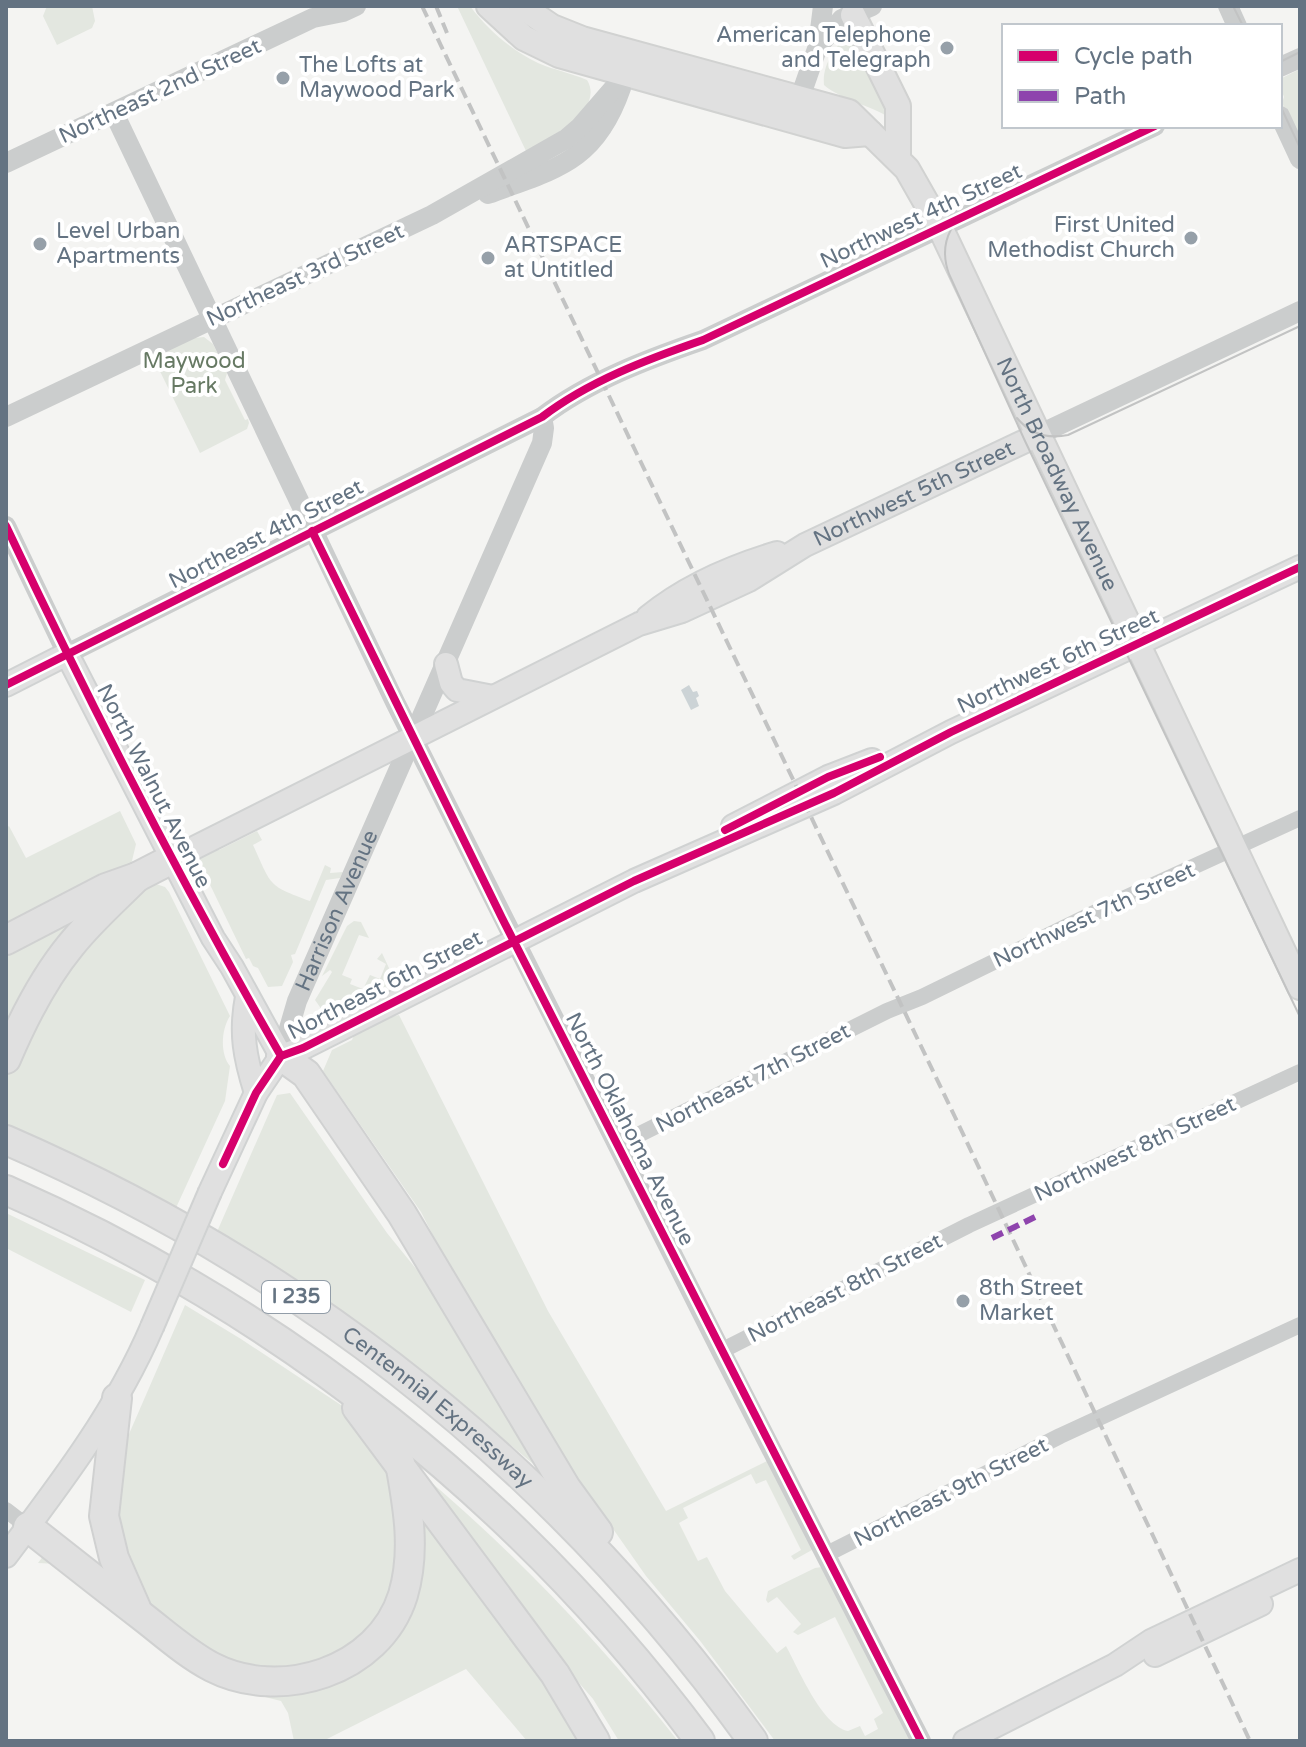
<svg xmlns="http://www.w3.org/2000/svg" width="1306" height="1747" viewBox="0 0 1306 1747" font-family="'Varela Round',sans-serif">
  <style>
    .green { fill: #e3e7e0 }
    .water { fill: #ccd3d6 }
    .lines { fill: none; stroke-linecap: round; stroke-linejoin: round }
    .secondary-casing { stroke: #d0d2d2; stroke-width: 26 }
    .primary-casing { stroke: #d1d2d1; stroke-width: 28 }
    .motorway-casing { stroke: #d0d1d1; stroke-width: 32 }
    .minor { stroke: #cbcdcd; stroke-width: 16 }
    .tertiary { stroke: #cbcdcd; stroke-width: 20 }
    .secondary { stroke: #e0e0e0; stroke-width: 22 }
    .primary { stroke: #e0e0e0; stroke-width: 24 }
    .motorway { stroke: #e0e0e0; stroke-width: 28 }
    .tram { stroke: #c2c3c3; stroke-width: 2 }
    .rail { stroke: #c2c3c3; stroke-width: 4; stroke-dasharray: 12 6; stroke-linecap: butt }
    .secondary-bridge-casing { stroke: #d0d2d2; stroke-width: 26; stroke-linecap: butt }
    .secondary-bridge { stroke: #e0e0e0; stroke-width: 22 }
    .quiet { stroke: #8e44ad; stroke-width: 6; stroke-dasharray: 12 6; stroke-linecap: butt }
    .cycleway-casing { stroke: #fff; stroke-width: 13 }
    .cycleway { stroke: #d6006c; stroke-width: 8 }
    .poi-dot { fill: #96a0a9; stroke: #fff; stroke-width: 3 }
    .labels { text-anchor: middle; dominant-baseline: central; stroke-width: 8; stroke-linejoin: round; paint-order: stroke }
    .shield { fill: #fff; stroke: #929da8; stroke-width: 2 }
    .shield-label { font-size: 20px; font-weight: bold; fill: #647382 }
    .poi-label { font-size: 22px; fill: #647382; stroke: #fff; text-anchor: start }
    .street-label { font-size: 22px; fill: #647382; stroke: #fff }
    .park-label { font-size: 22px; fill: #667963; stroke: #fff }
  </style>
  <rect width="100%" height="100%" fill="#f4f4f2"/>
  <path class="green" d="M47 6H92L95 21 92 28 57 45 43 16Z
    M457 6H470C488 30 511 50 538 63 554 70 571 73 587 80 606 111 546 140 526 151Z
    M850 34 888 111 885 115C869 106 835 96 824 85 822 65 835 46 850 34Z
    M1300 69V139L1282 103 1284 97 1280 86 1282 78Z
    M204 337 213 344 227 373 225 380 245 420 248 419 249 423 247 429 200 453 153 357 194 338Z
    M120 811 136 844 131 865 6 932V828L9 826 26 858Z
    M257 831 262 840 253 845C272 886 267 885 310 901L325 865 331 868 330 873 343 872 340 878 326 880 295 954 291 955 293 962 282 986 268 987 258 968 253 966 249 958 246 959 199 862 201 856 216 846 219 850Z
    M153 883 165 887 169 892 230 1016C221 1030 220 1054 230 1066L225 1101 175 1210 6 1129V1079L26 1030 106 915Z
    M98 900 6 1038V946Z
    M354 921 361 922 369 938 359 935 342 975 352 979 350 984 363 989 370 975 380 979 386 964 377 959 382 953 395 981 357 1004 356 1002 327 1017 315 1000 332 972 330 970 322 976 347 926Z
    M399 1015 548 1311 666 1511 769 1460 813 1547 812 1550 794 1560 791 1556 801 1550 766 1480 756 1484 751 1474 683 1508 688 1518 679 1523 698 1561 707 1557 725 1591 777 1653 786 1646C798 1668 822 1726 848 1731L860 1726 865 1736 878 1729 874 1719 883 1713 835 1617 798 1635 793 1632 801 1624 777 1597 768 1603 766 1600 768 1591 815 1568 822 1567 911 1741H775L701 1642 646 1576 611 1526 574 1486 456 1280 421 1212 323 1071 332 1050 352 1040 354 1035 375 1024 374 1021Z
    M290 1093 387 1233 456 1318 550 1478 414 1364 321 1298 216 1234 277 1095Z
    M6 1213 145 1280 131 1312 6 1248Z
    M185 1305 241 1339 350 1411 392 1480 402 1530 389 1607 360 1643 293 1673 220 1661 150 1607 119 1556 116 1464Z
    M418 1471C514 1552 600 1642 678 1741H619L593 1699 520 1615Z
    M414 1505 527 1647 580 1741H527L466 1669 323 1741H294L288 1713 281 1701 226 1687 57 1564 38 1563 47 1551 234 1683 373 1651Z"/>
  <path class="water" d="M689 685 693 692 697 691 699 696 696 698 699 706 691 710 681 690Z"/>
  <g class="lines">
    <g class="secondary-casing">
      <g id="secondary">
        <path d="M648 617C686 586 730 567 777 553"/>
        <path d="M446 664 451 683 457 690 493 697"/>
        <path d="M6 685 67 654 213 938 232 967 281 1056"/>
        <path d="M733 826 828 777 872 760"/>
        <path id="s2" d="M172 859 639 624 682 611 749 580 805 545 1038 435"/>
        <path d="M247 997C240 1033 245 1058 256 1093"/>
        <path d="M281 1056 303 1048 634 881 834 793 951 732 1300 567"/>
        <path d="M210 1192 256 1093 281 1056"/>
        <path d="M6 1556C61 1483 116 1411 152 1327"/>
        <path d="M1155 1655 1261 1604"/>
        <path d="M965 1741 1115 1665 1151 1641 1300 1570"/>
      </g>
    </g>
    <g class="primary-casing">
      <g id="primary">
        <path d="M489 6 524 38 559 55 845 135 870 133"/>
        <path id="s3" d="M521 6 552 27 582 39 849 112 907 169 940 227 1300 987"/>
        <path d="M853 15 898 106V157"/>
      </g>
    </g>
    <g class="motorway-casing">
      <g id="motorway">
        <path d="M6 940 106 888 137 877 172 859"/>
        <path d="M281 1056 306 1074 402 1214 566 1488 598 1532"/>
        <path d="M6 1059C23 1019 43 979 71 945 91 920 115 899 137 877"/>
        <path id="s4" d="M6 1140C310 1272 560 1473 753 1741"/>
        <path d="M6 1190C281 1311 520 1499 700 1741"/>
        <path d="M117 1398 104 1516 114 1558 136 1608"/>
        <path d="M357 1408 555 1674 595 1741"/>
        <path d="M28 1527C66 1557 104 1587 143 1617 165 1634 187 1654 212 1667 280 1702 379 1672 403 1595 416 1551 408 1507 400 1463"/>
      </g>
    </g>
    <path class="minor" d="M618 1145 887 1011 922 997 1125 898 1300 818
      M721 1351 969 1225 1300 1072
      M6 1510 28 1527
      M825 1555 1060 1436 1300 1325"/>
    <g class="tertiary">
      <path d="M1228 6 1237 26"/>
      <path d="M818 46 823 6"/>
      <path d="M1280 67 1300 58"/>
      <path d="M795 112 818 46 842 19 872 6"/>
      <path d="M114 113 395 702 721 1351 921 1741"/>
      <path d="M1280 116 1300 159"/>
      <path d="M6 163 313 18 343 12 356 6"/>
      <path d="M488 194C555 169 595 163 621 88"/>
      <path d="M6 417 432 215 566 139 580 127 625 75"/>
      <path d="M1038 435 1300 311"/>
      <path d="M6 526 67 654 542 417C589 381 648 359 703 340L1155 126"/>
      <path id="s1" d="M281 1056 297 1001 542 443 544 428 542 417"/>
    </g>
    <use href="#secondary" class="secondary"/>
    <use href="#primary" class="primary"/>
    <use href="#motorway" class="motorway"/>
    <path class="tram" d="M1233 6 1243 26
      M1280 62 1300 52
      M1280 105 1300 148
      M1145 126 968 210C947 227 940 249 949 274L1025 441 1300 1017
      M1017 418C1030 434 1048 439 1068 435L1300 326"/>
    <path class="rail" d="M422 6 955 1117 1250 1741
      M436 6 447 33"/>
    <g class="secondary-bridge-casing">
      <path id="secondary-bridge" d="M152 1327 210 1192"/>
    </g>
    <use href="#secondary-bridge" class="secondary-bridge"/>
    <path class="quiet" d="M992 1238 1035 1217"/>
    <g class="cycleway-casing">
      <path id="cycleway" d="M6 526C91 706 182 884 281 1056
        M312 531 502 918 921 1741
        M6 685 542 417C589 381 648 359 703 340L1155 126
        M725 830 828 777 880 757
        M281 1056 303 1048 634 881 834 793 951 732 1300 567
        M223 1164 256 1093 281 1056"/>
    </g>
    <use href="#cycleway" class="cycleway"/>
  </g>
  <g class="poi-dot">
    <circle cx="947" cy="48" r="8"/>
    <circle cx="283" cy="78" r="8"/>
    <circle cx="1191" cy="238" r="8"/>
    <circle cx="40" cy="244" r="8"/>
    <circle cx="488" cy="258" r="8"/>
    <circle cx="963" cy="1301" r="8"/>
  </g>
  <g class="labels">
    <rect class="shield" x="262" y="1281" width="68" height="32" rx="6"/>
    <g class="shield-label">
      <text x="296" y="1297">I 235</text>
    </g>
    <g class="poi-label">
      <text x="931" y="35" text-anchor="end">American Telephone<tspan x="931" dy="25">and Telegraph</tspan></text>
      <text x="299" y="65">The Lofts at<tspan x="299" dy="25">Maywood Park</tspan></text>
      <text x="1175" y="225" text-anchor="end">First United<tspan x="1175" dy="25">Methodist Church</tspan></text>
      <text x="56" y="231">Level Urban<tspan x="56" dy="25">Apartments</tspan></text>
      <text x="504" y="245">ARTSPACE<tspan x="504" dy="25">at Untitled</tspan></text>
      <text x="979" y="1288">8th Street<tspan x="979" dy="25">Market</tspan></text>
    </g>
    <g class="street-label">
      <text transform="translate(160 91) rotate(-25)">Northeast 2nd Street</text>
      <text transform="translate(921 216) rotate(-25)">Northwest 4th Street</text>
      <text transform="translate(305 275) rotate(-25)">Northeast 3rd Street</text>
      <text stroke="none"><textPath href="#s3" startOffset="768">North Broadway Avenue</textPath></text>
      <text stroke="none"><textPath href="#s2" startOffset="828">Northwest 5th Street</textPath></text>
      <text transform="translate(266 534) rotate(-27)">Northeast 4th Street</text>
      <text transform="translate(1058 661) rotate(-25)">Northwest 6th Street</text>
      <text transform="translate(154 786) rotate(63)">North Walnut Avenue</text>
      <text stroke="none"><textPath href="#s1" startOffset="156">Harrison Avenue</textPath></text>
      <text transform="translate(1094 915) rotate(-25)">Northwest 7th Street</text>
      <text transform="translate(385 985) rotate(-27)">Northeast 6th Street</text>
      <text transform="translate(753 1078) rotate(-27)">Northeast 7th Street</text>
      <text transform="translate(630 1129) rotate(63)">North Oklahoma Avenue</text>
      <text transform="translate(1135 1149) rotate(-25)">Northwest 8th Street</text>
      <text transform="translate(845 1288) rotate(-27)">Northeast 8th Street</text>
      <text stroke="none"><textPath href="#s4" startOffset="510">Centennial Expressway</textPath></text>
      <text transform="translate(951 1492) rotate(-27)">Northeast 9th Street</text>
    </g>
    <g class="park-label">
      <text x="194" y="361">Maywood<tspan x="194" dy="25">Park</tspan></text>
    </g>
  </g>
  <rect width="1306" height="1747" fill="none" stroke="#647382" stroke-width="16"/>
  <rect x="1002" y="24" width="280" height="104" fill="#ffffff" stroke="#c1c7cd" stroke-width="2"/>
  <rect x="1018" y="50" width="40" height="12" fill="#d6006c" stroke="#c1c7cd" stroke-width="2"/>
  <text x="1074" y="64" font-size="24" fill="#647382">Cycle path</text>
  <rect x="1018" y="90" width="40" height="12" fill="#8e44ad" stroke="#c1c7cd" stroke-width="2"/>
  <text x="1074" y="104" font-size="24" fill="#647382">Path</text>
</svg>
